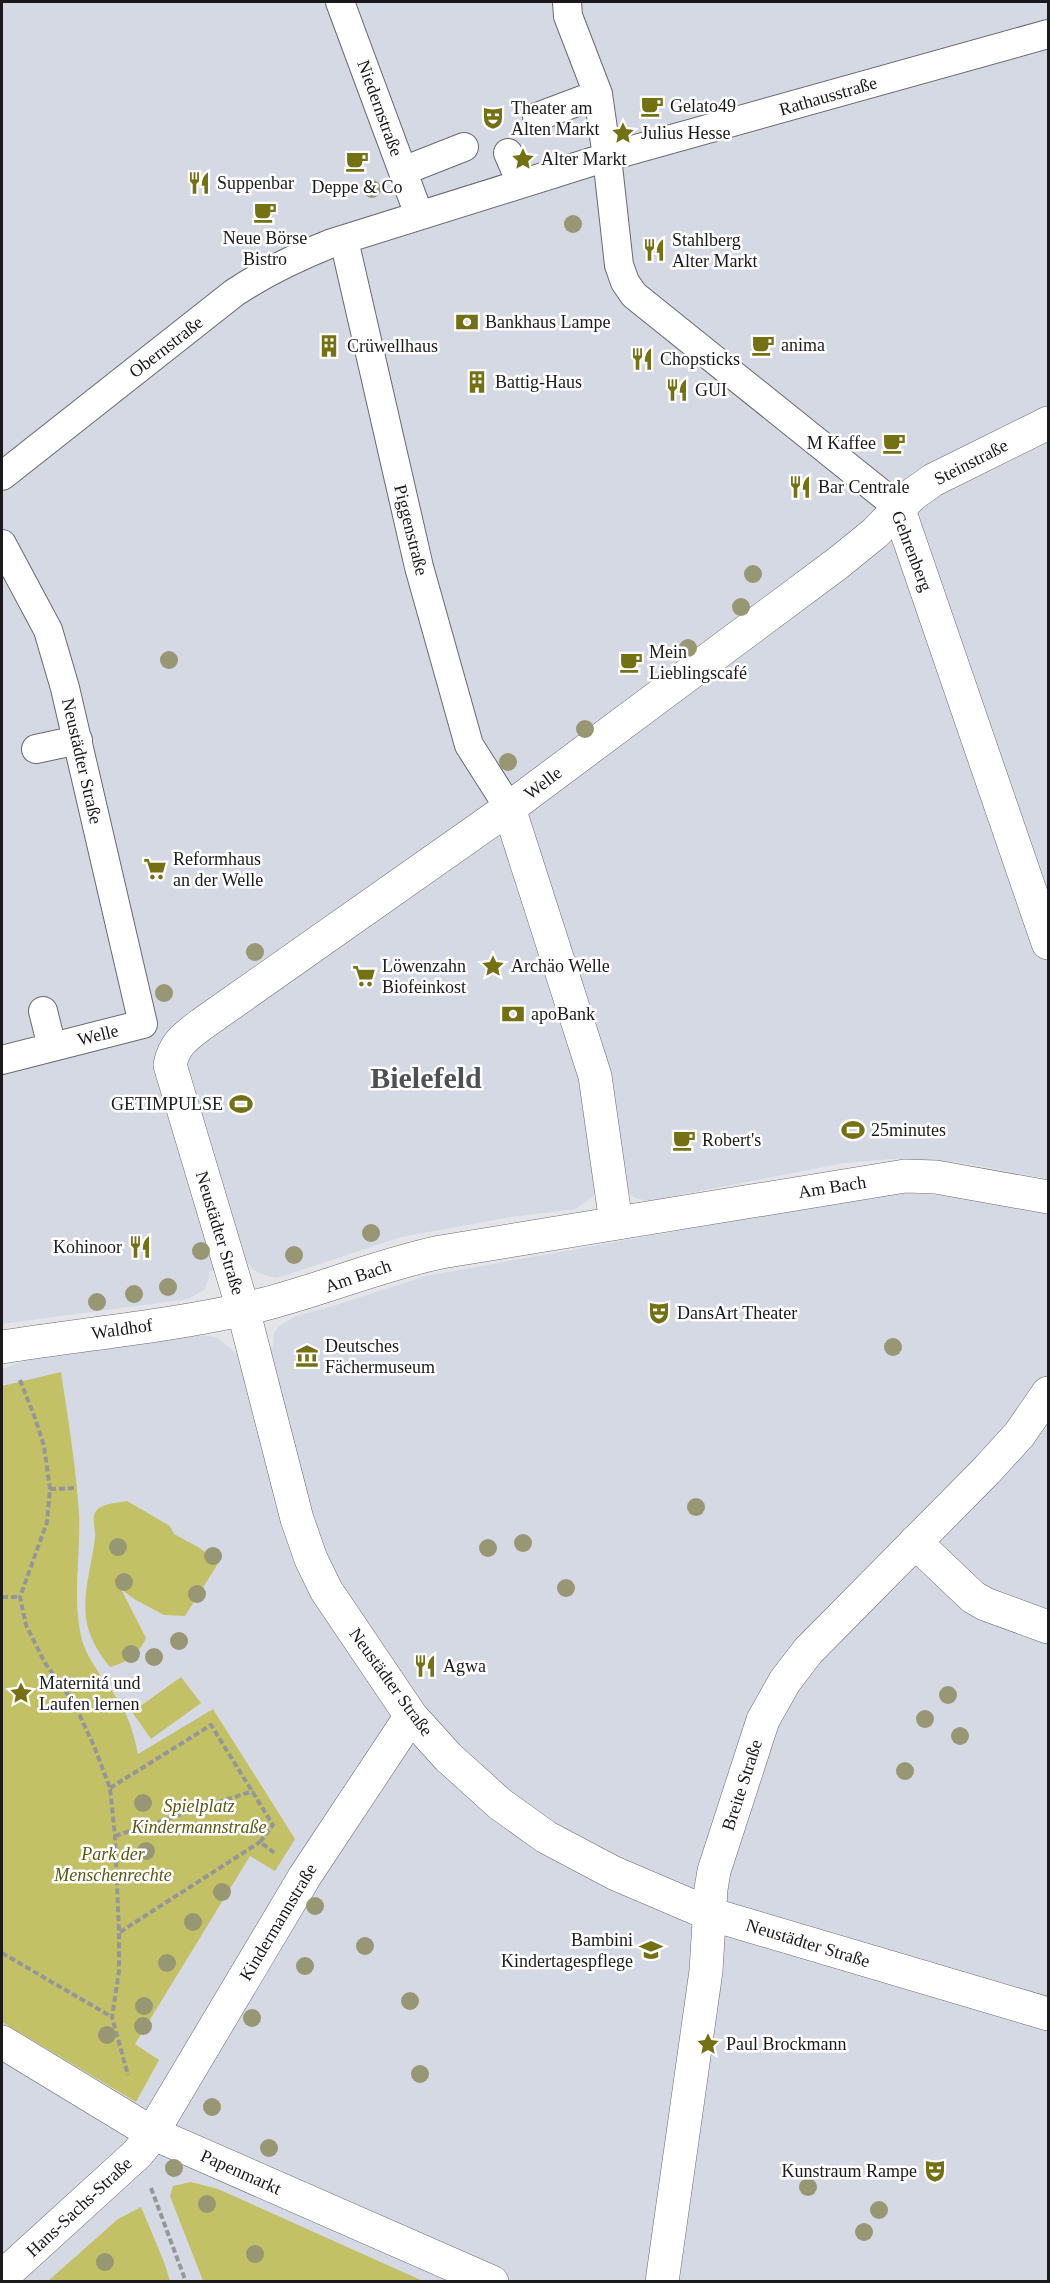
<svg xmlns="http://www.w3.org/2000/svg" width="1050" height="2283" viewBox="0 0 1050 2283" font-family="Georgia,serif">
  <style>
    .built { fill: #d4d9e4 }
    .green { fill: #c3c166 }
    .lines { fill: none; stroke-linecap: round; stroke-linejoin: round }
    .pedestrian-casing { stroke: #686a6e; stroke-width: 30 }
    .minor-casing { stroke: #686a6e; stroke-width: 34 }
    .path { stroke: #95969a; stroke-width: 4; stroke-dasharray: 6 3; stroke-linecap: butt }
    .pedestrian { stroke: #fff; stroke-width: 28 }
    .minor { stroke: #fff; stroke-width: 33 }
    .tree { fill: #989773 }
    .labels { text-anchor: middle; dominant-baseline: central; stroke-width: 5; stroke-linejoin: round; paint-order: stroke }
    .street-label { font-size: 18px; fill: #1a1a1c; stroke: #fff }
    .poi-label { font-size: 18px; fill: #1a1a1c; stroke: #fff; text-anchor: start }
    .park-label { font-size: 18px; font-style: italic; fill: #5a5812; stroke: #fff }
    .town-label { font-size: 30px; font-weight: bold; fill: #4e5053; stroke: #fff }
  </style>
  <rect width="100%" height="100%" fill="#e3e5e9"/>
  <path class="built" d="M2 2H1048V1179L958 1162 893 1159 844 1163 649 1201 635 1198 625 1190 596 1187 594 1195 576 1209 505 1218 401 1237 283 1276 275 1278 262 1274 254 1270 246 1261 209 1272V1278L204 1290 188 1299 2 1324Z
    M903 1193 967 1197 1048 1213V2281H2V1369L30 1359 197 1335 216 1337 237 1354 273 1347 274 1334 279 1326 296 1316 330 1307 426 1276 868 1197Z"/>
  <path class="green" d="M61 1372C68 1419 76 1466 79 1513 81 1554 72 1595 81 1636 87 1663 109 1683 122 1707 131 1722 134 1737 138 1754L213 1709 295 1839 275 1871 250 1856 135 2044 159 2060 136 2102 2 2022V1386Z
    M127 1501 170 1526 174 1534 198 1547 219 1562 185 1616 164 1615 134 1599 121 1589 146 1638C137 1656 130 1661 110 1667 71 1620 88 1590 95 1538 96 1530 91 1517 96 1511 103 1503 117 1503 127 1501Z
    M181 1677 201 1703 151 1739 132 1712Z
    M191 2182 218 2189 423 2281H203L170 2196 173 2186Z
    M141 2207 164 2262 170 2281H48L118 2219Z"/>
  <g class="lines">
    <g class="pedestrian-casing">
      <path id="pedestrian" d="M340 2 419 215
        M537 117 598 94
        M508 153 521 183
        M403 171 464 147
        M344 240 419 567 469 745 509 808
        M2 476 234 293C265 272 297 257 332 243L607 157 598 94 568 16 567 2
        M898 507 634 295 625 282 619 265 607 157 1048 34
        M2 544 48 630 65 688 143 1024
        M36 749 78 740
        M43 1011 52 1047
        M2 1060 143 1024"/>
    </g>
    <g class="minor-casing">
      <path id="minor" d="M1048 423 933 480 912 495 875 533 838 563 509 808 202 1024C186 1036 174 1044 170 1065L243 1309 297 1519 311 1559 326 1590 411 1716 448 1757 500 1804 546 1837 614 1873 710 1914 1048 2014
        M898 507 1048 943
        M509 808 595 1076 616 1223
        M2 1347C82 1334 165 1327 245 1309 312 1294 374 1266 441 1252L905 1176 936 1177 1048 1197
        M915 1542 973 1597 985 1604 1048 1627
        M2 2042 152 2133 492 2282
        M2 2277 137 2154 146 2143 305 1876 411 1716
        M662 2282 706 1971 711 1889 714 1871 763 1720 785 1681 808 1651 986 1471 1019 1435 1048 1393"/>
    </g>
    <path class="path" d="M20 1380 35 1418 44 1446 50 1489 47 1522 20 1597 26 1625 45 1663 74 1703 94 1746 110 1788 115 1836 119 1932V1971L112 2017 128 2075
      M50 1489 77 1488
      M2 1597H20
      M110 1788 211 1725 273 1825 260 1842 276 1854
      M115 1836 253 1791
      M120 1932 260 1842
      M2 1953 112 2017
      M151 2188 186 2282"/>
    <use href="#pedestrian" class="pedestrian"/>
    <use href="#minor" class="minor"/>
  </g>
  <g class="tree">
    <circle cx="372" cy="189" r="9"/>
    <circle cx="573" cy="224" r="9"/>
    <circle cx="753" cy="574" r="9"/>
    <circle cx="741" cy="607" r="9"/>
    <circle cx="688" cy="648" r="9"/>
    <circle cx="169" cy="660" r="9"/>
    <circle cx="585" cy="729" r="9"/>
    <circle cx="508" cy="762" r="9"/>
    <circle cx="255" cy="952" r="9"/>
    <circle cx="164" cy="993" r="9"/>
    <circle cx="371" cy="1233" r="9"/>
    <circle cx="201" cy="1251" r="9"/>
    <circle cx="294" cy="1255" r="9"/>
    <circle cx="168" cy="1287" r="9"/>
    <circle cx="134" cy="1294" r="9"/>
    <circle cx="97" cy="1302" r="9"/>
    <circle cx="893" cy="1347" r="9"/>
    <circle cx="696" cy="1507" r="9"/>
    <circle cx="523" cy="1543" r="9"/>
    <circle cx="118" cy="1547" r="9"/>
    <circle cx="488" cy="1548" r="9"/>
    <circle cx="213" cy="1556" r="9"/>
    <circle cx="124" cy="1582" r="9"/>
    <circle cx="566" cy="1588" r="9"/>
    <circle cx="197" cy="1594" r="9"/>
    <circle cx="179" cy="1641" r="9"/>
    <circle cx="131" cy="1654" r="9"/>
    <circle cx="154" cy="1657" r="9"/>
    <circle cx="948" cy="1695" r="9"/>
    <circle cx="925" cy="1719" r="9"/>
    <circle cx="960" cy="1736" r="9"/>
    <circle cx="905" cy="1771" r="9"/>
    <circle cx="143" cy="1803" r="9"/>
    <circle cx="146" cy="1851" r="9"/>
    <circle cx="222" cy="1892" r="9"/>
    <circle cx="315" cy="1906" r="9"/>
    <circle cx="193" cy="1922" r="9"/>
    <circle cx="365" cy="1946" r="9"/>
    <circle cx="167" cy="1963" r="9"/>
    <circle cx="305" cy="1966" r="9"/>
    <circle cx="410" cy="2001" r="9"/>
    <circle cx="144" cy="2006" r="9"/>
    <circle cx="252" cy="2018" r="9"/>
    <circle cx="143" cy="2026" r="9"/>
    <circle cx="107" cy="2035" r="9"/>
    <circle cx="420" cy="2074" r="9"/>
    <circle cx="212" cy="2107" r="9"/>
    <circle cx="269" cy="2148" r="9"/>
    <circle cx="174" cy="2168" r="9"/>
    <circle cx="808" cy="2187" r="9"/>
    <circle cx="207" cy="2204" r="9"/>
    <circle cx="879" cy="2210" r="9"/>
    <circle cx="864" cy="2232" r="9"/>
    <circle cx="255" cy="2254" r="9"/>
    <circle cx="105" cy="2262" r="9"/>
  </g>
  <defs>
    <g id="cafe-bare" transform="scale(1.8)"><path d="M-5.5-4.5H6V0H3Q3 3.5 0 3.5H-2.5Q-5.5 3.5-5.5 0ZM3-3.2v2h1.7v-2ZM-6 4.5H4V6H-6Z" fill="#747113" stroke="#fff" stroke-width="2.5" paint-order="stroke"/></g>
    <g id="theatre-bare" transform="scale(1.8)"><path d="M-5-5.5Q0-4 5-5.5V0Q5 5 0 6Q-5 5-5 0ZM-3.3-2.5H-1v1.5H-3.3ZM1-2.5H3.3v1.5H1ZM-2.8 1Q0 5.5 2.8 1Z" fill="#747113" stroke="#fff" stroke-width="2.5" paint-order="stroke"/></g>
    <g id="sight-bare" transform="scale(1.8)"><path d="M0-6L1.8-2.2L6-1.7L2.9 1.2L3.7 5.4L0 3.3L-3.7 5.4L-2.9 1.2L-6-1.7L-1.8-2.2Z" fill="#747113" stroke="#fff" stroke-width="2.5" paint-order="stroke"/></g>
    <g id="restaurant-bare" transform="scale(1.8)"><path d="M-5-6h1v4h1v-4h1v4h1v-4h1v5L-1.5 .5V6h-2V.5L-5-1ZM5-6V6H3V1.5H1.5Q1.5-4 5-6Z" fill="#747113" stroke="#fff" stroke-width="2.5" paint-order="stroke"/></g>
    <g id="bank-bare" transform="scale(1.8)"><path d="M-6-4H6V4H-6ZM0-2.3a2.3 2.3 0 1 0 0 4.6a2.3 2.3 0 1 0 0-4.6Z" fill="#747113" stroke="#fff" stroke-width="2.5" paint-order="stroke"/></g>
    <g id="building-bare" transform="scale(1.8)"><path d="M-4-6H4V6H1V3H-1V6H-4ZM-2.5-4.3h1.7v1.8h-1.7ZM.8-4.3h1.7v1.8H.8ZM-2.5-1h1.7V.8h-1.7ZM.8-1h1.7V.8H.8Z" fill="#747113" stroke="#fff" stroke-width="2.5" paint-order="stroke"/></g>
    <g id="supermarket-bare" transform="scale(1.8)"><path d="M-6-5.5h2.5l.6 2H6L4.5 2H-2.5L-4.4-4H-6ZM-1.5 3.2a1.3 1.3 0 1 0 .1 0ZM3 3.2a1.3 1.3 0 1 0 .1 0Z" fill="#747113" stroke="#fff" stroke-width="2.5" paint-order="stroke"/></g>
    <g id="stadium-bare" transform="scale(1.8)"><path d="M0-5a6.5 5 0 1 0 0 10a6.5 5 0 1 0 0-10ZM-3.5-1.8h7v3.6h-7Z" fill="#747113" stroke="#fff" stroke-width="2.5" paint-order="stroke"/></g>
    <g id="museum-bare" transform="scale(1.8)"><path d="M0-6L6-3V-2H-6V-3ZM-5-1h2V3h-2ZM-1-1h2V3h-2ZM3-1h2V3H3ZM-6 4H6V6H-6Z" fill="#747113" stroke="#fff" stroke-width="2.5" paint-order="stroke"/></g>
    <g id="school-bare" transform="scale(1.8)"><path d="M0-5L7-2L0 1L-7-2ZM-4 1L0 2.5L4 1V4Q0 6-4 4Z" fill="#747113" stroke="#fff" stroke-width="2.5" paint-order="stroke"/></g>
  </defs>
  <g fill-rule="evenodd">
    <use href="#cafe-bare" x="652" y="106"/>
    <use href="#theatre-bare" x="493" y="118"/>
    <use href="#sight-bare" x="623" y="133"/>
    <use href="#sight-bare" x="523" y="159"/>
    <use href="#cafe-bare" x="357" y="161"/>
    <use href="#restaurant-bare" x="199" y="183"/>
    <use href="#cafe-bare" x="265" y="212"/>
    <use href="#restaurant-bare" x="654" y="250"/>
    <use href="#bank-bare" x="467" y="322"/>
    <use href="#cafe-bare" x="763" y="345"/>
    <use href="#building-bare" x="329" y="346"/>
    <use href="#restaurant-bare" x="642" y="359"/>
    <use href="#building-bare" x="477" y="382"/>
    <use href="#restaurant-bare" x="677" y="390"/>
    <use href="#cafe-bare" x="894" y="443"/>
    <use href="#restaurant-bare" x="800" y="487"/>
    <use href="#cafe-bare" x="631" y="662"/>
    <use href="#supermarket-bare" x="155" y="869"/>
    <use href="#sight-bare" x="493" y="966"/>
    <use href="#supermarket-bare" x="364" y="976"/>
    <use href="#bank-bare" x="513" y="1014"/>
    <use href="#stadium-bare" x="241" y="1104"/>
    <use href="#stadium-bare" x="853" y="1130"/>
    <use href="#cafe-bare" x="684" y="1140"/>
    <use href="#restaurant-bare" x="140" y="1247"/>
    <use href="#theatre-bare" x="659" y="1313"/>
    <use href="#museum-bare" x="307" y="1356"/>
    <use href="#restaurant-bare" x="425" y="1666"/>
    <use href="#sight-bare" x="21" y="1693"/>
    <use href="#school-bare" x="651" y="1950"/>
    <use href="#sight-bare" x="708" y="2044"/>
    <use href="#theatre-bare" x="935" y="2171"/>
  </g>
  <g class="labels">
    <g class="street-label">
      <text transform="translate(828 96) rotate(-16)">Rathausstraße</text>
      <text transform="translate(380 108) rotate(70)">Niedernstraße</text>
      <text transform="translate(166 347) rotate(-38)">Obernstraße</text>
      <text transform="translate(971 462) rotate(-27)">Steinstraße</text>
      <text transform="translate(411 530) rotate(76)">Piggenstraße</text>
      <text transform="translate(912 551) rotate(69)">Gehrenberg</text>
      <text transform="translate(82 761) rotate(77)">Neustädter Straße</text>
      <text transform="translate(543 783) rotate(-37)">Welle</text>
      <text transform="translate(98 1035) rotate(-14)">Welle</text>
      <text transform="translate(832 1187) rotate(-9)">Am Bach</text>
      <text transform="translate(220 1233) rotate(73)">Neustädter Straße</text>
      <text transform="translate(358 1276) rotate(-19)">Am Bach</text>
      <text transform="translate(122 1329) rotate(-8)">Waldhof</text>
      <text transform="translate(391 1682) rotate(54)">Neustädter Straße</text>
      <text transform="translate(742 1785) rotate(-72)">Breite Straße</text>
      <text transform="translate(278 1922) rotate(-59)">Kindermannstraße</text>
      <text transform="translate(808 1943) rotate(17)">Neustädter Straße</text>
      <text transform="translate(241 2172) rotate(24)">Papenmarkt</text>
      <text transform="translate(79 2207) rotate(-43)">Hans-Sachs-Straße</text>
    </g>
    <g class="poi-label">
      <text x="670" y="106">Gelato49</text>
      <text x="511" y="108">Theater am<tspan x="511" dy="21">Alten Markt</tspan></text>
      <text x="641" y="133">Julius Hesse</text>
      <text x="541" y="159">Alter Markt</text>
      <text x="217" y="183">Suppenbar</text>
      <text x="357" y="187" text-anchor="middle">Deppe &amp; Co</text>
      <text x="265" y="238" text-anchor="middle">Neue Börse<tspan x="265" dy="21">Bistro</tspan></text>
      <text x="672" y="240">Stahlberg<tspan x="672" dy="21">Alter Markt</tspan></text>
      <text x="485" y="322">Bankhaus Lampe</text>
      <text x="781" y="345">anima</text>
      <text x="347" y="346">Crüwellhaus</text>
      <text x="660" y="359">Chopsticks</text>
      <text x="495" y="382">Battig-Haus</text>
      <text x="695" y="390">GUI</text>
      <text x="876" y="443" text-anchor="end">M Kaffee</text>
      <text x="818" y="487">Bar Centrale</text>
      <text x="649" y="652">Mein<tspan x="649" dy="21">Lieblingscafé</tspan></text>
      <text x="173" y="859">Reformhaus<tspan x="173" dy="21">an der Welle</tspan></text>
      <text x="382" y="966">Löwenzahn<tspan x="382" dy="21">Biofeinkost</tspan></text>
      <text x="511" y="966">Archäo Welle</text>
      <text x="531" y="1014">apoBank</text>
      <text x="223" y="1104" text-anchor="end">GETIMPULSE</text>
      <text x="871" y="1130">25minutes</text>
      <text x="702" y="1140">Robert's</text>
      <text x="122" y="1247" text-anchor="end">Kohinoor</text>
      <text x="677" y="1313">DansArt Theater</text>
      <text x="325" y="1346">Deutsches<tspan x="325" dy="21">Fächermuseum</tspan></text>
      <text x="443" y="1666">Agwa</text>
      <text x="39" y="1683">Maternitá und<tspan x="39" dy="21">Laufen lernen</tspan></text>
      <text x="633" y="1940" text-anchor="end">Bambini<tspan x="633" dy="21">Kindertagespflege</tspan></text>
      <text x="726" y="2044">Paul Brockmann</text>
      <text x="917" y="2171" text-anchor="end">Kunstraum Rampe</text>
    </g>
    <g class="park-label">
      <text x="199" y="1806">Spielplatz<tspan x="199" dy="21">Kindermannstraße</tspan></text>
      <text x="113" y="1854">Park der<tspan x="113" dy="21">Menschenrechte</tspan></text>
    </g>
    <g class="town-label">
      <text x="426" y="1077">Bielefeld</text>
    </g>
  </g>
  <rect width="1050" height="2283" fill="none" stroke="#1a1a1c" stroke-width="6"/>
</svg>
